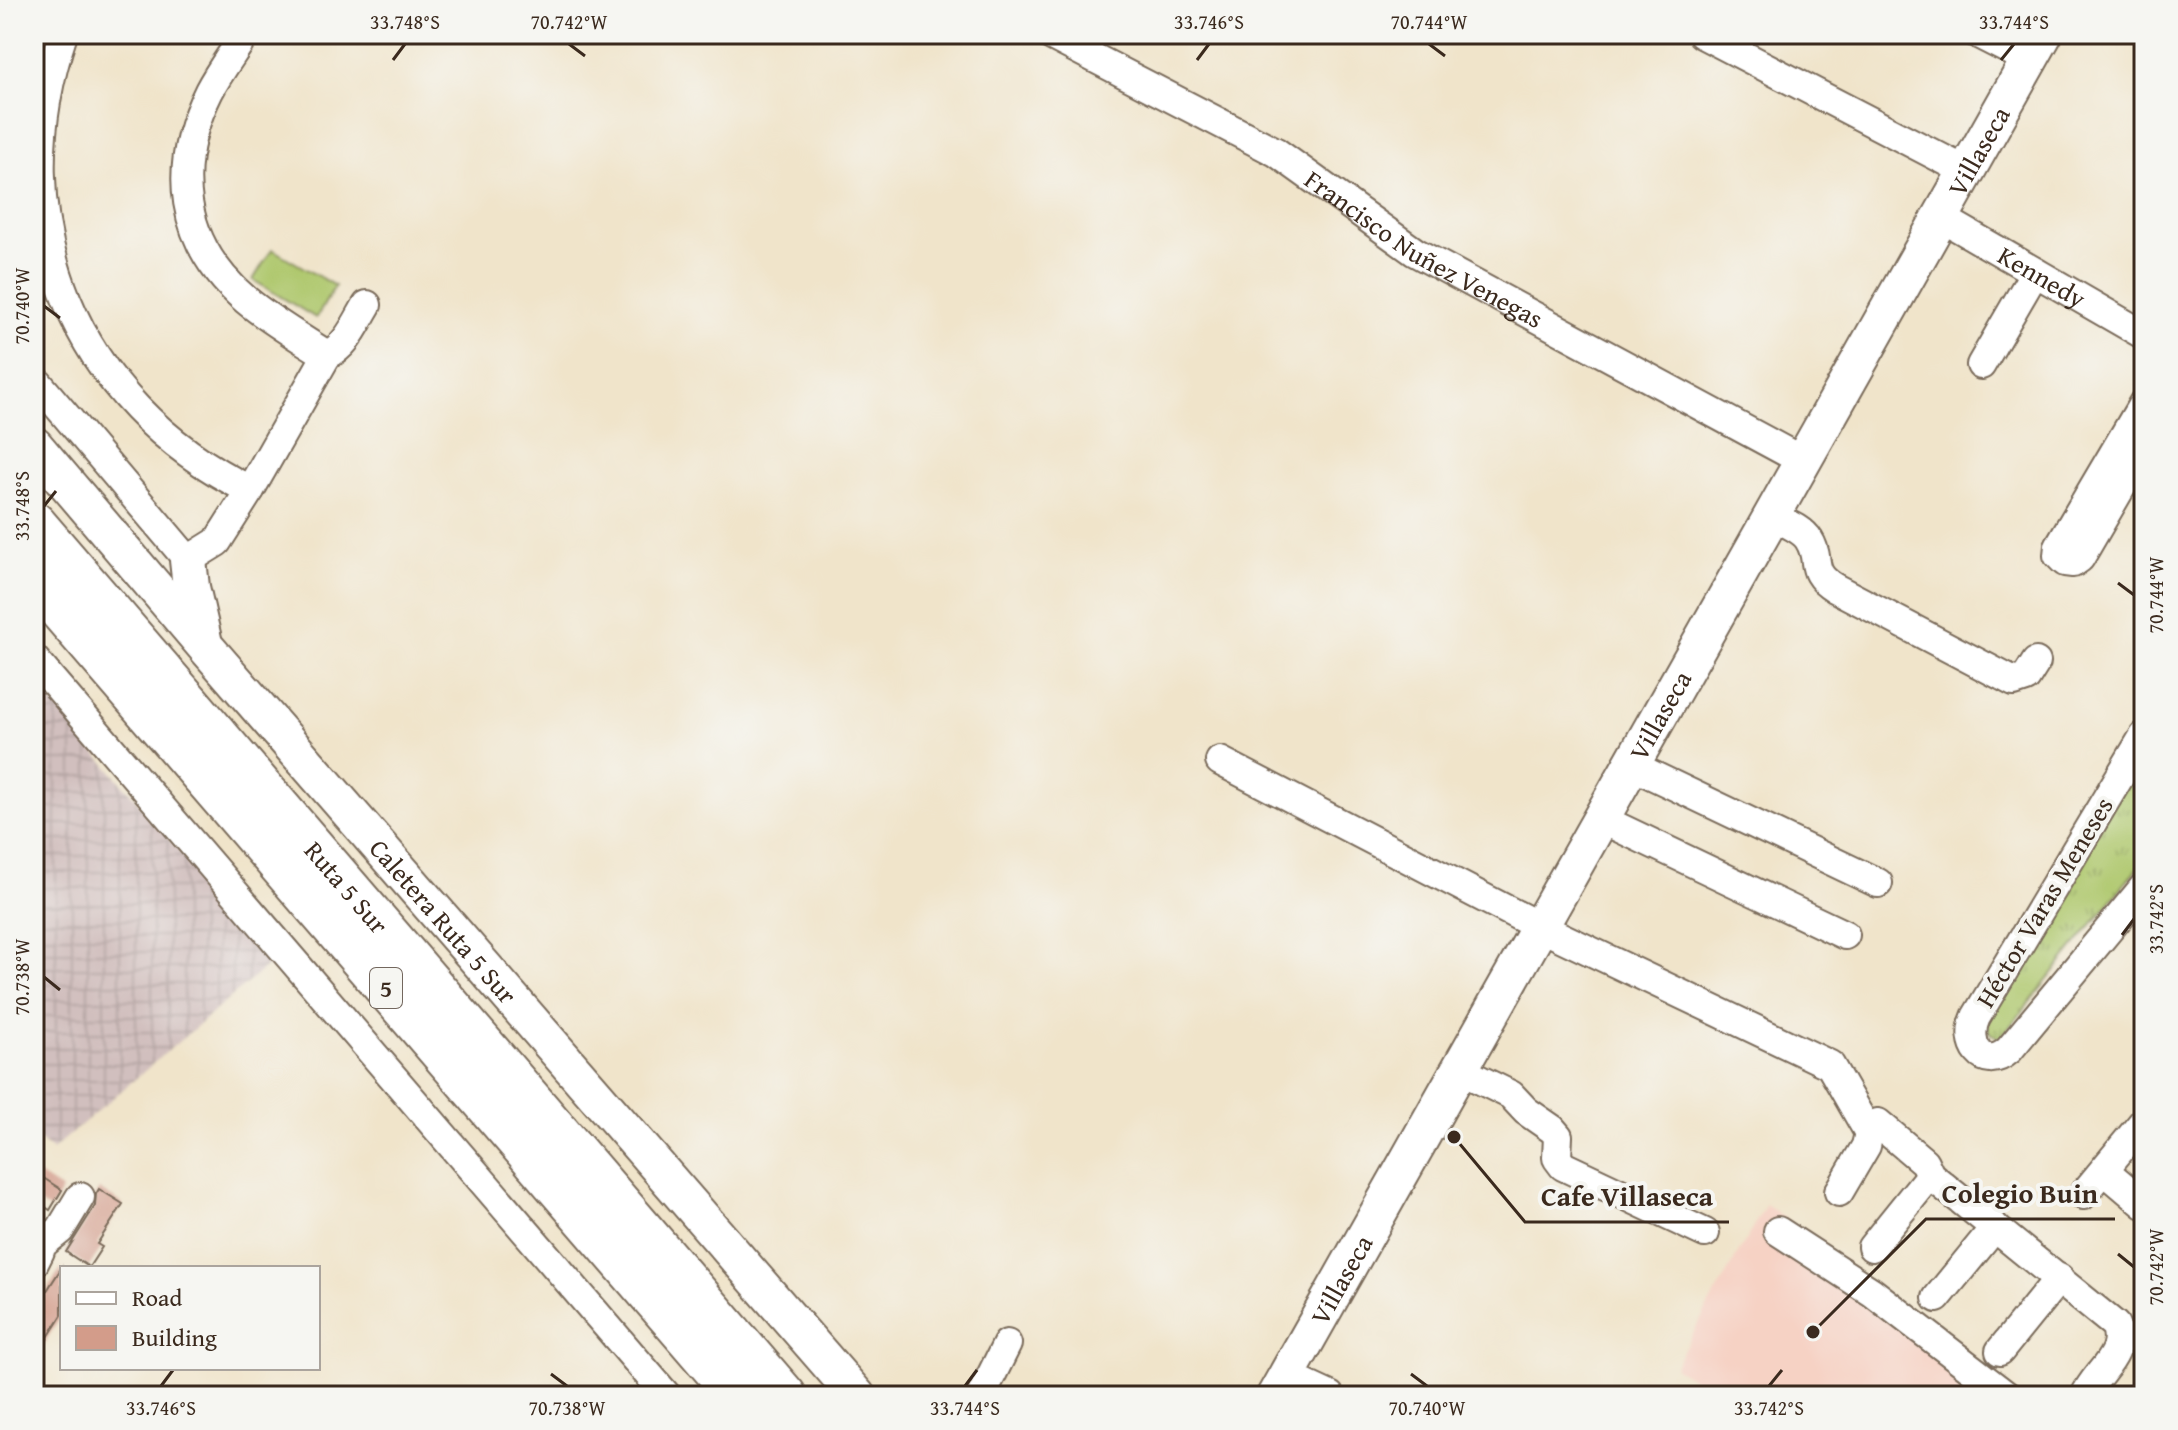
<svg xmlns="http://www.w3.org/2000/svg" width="2178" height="1430" viewBox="0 0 2178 1430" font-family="'Gentium Book Plus',serif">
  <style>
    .built { fill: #f6d2c4 }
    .industrial { fill: url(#industrial-grid) }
    .grass { fill: url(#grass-tufts); stroke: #747845; stroke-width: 2 }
    .garden { fill: #aec76c; stroke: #747845; stroke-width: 2 }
    .building { fill: #d39c8a }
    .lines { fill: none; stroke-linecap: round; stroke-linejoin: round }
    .minor-casing { stroke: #7a6b5a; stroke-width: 32 }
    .major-casing { stroke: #7a6b5a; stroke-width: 40 }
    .highway-casing { stroke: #7a6b5a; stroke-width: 46 }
    .minor { stroke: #fff; stroke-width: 28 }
    .major { stroke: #fff; stroke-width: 36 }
    .highway { stroke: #fff; stroke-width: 42 }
    .ticks { fill: none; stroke: #3b2a1e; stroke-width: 3 }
    .labels { text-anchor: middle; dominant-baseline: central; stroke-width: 8; stroke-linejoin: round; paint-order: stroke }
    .shield { fill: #f6f6f2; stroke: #73675e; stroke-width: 2 }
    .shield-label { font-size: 24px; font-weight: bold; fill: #3b2a1e }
    .street-label { font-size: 26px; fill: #3b2a1e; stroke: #f6f6f2 }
    .leader { fill: none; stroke: #3b2a1e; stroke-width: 3 }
    .callout-dot { fill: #3b2a1e; stroke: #f6f6f2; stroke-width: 3 }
    .callout-label { font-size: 28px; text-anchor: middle; font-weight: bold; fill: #3b2a1e; stroke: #f6f6f2; stroke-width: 8; stroke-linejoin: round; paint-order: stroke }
    .neatline { fill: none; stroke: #3b2a1e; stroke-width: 3 }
    .ticks-label { font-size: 20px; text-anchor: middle; fill: #3b2a1e }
  </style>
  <defs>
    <pattern id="industrial-grid" width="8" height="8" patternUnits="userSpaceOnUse" patternTransform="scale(2)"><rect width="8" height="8" fill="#d1bfbe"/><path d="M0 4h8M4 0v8" fill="none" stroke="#b4a4a3"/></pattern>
    <pattern id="grass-tufts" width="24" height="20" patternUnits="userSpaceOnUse" patternTransform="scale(2)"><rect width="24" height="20" fill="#aec76c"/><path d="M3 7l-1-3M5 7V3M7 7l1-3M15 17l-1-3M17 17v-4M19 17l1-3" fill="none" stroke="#8fa258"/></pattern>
  </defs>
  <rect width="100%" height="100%" fill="#f6f6f2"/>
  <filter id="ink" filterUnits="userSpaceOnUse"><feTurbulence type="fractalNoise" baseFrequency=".0125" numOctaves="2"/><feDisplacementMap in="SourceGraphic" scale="16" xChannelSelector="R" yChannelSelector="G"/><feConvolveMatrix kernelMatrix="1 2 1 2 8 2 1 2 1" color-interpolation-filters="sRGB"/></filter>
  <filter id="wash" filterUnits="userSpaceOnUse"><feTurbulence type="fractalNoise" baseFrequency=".006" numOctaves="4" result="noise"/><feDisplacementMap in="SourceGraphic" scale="32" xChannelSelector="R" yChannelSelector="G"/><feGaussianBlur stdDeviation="1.8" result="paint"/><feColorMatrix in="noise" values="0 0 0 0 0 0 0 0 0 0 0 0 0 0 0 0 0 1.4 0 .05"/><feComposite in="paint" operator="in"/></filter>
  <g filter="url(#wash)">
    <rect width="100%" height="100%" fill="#f0e4ca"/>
    <path class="built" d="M1766 1204 2016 1396H1722L1674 1367Z"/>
    <path class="industrial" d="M34 680 273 961 52 1150 34 1136Z"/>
    <path class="grass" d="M2136 765 2144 772V860L2000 1039 1989 1031 1986 1013Z"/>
    <path class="garden" d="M272 249 335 286 316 318 253 280Z"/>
    <g id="blocks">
      <path class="building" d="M34 1172 62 1190 50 1210 34 1200Z
        M99 1189 123 1204 97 1244 102 1247 89 1267 66 1252 95 1206 96 1194Z
        M62 1267V1315L34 1359V1311Z"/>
    </g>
  </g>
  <g filter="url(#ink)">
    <use href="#blocks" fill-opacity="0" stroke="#7a6b5a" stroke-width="2"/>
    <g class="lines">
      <g class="minor-casing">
        <g id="minor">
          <path d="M63 34C0 221 73 403 250 490"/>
          <path d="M241 34 242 39C231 56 219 72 209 91 171 167 179 243 246 300 271 321 299 337 327 355"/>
          <path id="s1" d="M1048 34 1276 152 1415 252 1803 461"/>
          <path d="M1702 34 1966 171"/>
          <path d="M1978 34 2029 60"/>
          <path id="s2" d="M1940 217 2144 335"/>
          <path d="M1981 365 2035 272"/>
          <path d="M34 378 188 560 217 542 250 490 327 355C347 346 356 323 367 305"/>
          <path d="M2144 402 2059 546 2058 555 2065 562 2073 563 2080 558 2144 448"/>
          <path d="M1772 516C1783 522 1802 528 1809 540 1822 560 1807 571 1835 588L2014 682 2026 678 2036 662"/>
          <path d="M34 659 667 1396"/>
          <path d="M2144 736 1976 1017C1964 1043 1983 1073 2009 1050L2144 887"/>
          <path d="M1220 761 1540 927 1830 1065 1869 1133 1866 1146 1839 1192"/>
          <path d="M1631 765 1878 883"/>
          <path d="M1601 819 1845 935"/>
          <path d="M1460 1070 1511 1095 1526 1111 1552 1129 1558 1136 1557 1158 1563 1166 1705 1233"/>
          <path d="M1878 1123 1924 1162 1930 1175 2115 1325C2128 1354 2095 1372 2085 1396"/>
          <path d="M2104 1170 2144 1204"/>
          <path d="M2083 1195 2144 1121"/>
          <path d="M1778 1231 1872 1292 2007 1396"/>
          <path d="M1872 1247 1930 1175"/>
          <path d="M34 1263 40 1251V1246L60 1230 80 1197"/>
          <path d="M1937 1298 1995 1227"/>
          <path d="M2000 1351 2059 1278"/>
          <path d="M1287 1376 1330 1396"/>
          <path d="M981 1396 1007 1344"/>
        </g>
      </g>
      <g class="major-casing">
        <g id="major">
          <path id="s3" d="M34 445 204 645 857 1396"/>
          <path d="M188 560 191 587 203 639"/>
          <path id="s4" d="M1275 1396 2044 34"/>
        </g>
      </g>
      <g class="highway-casing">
        <g id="highway">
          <path id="s5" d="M34 523 785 1396"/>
          <path d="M34 580 738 1396"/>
        </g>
      </g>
      <use href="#minor" class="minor"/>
      <use href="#major" class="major"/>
      <use href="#highway" class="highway"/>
    </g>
  </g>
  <path class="ticks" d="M569 44 585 56M1429 44 1445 56M393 60 405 44M1197 60 1209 44M2001 60 2014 44M44 306 60 318M44 506 56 491M2118 583 2134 595M2122 935 2134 919M44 977 60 990M2118 1254 2134 1267M551 1374 567 1386M1411 1374 1427 1386M161 1386 173 1370M965 1386 977 1370M1769 1386 1782 1370"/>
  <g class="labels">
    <rect class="shield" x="370" y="968" width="32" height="40" rx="6"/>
    <g class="shield-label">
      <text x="386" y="988">5</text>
    </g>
    <g class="street-label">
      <text stroke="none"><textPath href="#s4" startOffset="1430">Villaseca</textPath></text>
      <text stroke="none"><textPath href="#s1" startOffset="434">Francisco Nuñez Venegas</textPath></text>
      <text stroke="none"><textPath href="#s2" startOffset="118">Kennedy</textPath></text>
      <text stroke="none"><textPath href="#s4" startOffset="782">Villaseca</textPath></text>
      <text stroke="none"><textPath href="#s5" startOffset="480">Ruta 5 Sur</textPath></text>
      <text transform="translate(2044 902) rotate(-59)">Héctor Varas Meneses</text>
      <text stroke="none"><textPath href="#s3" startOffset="628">Caletera Ruta 5 Sur</textPath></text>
      <text stroke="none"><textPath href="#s4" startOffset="134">Villaseca</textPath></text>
    </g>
  </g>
  <path class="leader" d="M1813 1332L1926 1219H2115M1454 1137L1525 1222H1729"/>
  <g class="callout-dot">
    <circle cx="1813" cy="1332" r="8"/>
    <circle cx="1454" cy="1137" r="8"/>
  </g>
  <g class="callout-label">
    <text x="2020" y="1203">Colegio Buin</text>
    <text x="1627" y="1206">Cafe Villaseca</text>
  </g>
  <rect width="2178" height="1430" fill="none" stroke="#f6f6f2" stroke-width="88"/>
  <rect x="60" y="1266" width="260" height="104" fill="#f6f6f2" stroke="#aba49d" stroke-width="2"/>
  <rect x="76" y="1292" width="40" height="12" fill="#ffffff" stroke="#aba49d" stroke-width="2"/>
  <text x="132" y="1306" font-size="24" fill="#3b2a1e">Road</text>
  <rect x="76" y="1326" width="40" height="24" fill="#d39c8a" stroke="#aba49d" stroke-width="2"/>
  <text x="132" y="1346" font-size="24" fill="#3b2a1e">Building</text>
  <rect x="44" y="44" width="2090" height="1342" class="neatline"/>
  <g class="ticks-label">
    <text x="405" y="29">33.748°S</text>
    <text x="569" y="29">70.742°W</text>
    <text x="1209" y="29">33.746°S</text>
    <text x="1429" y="29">70.744°W</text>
    <text x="2014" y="29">33.744°S</text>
    <text transform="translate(22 306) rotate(-90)" y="7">70.740°W</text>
    <text transform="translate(22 506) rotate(-90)" y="7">33.748°S</text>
    <text transform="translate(2156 595) rotate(-90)" y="7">70.744°W</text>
    <text transform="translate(2156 919) rotate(-90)" y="7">33.742°S</text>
    <text transform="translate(22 977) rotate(-90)" y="7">70.738°W</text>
    <text transform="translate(2156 1267) rotate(-90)" y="7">70.742°W</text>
    <text x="161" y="1415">33.746°S</text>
    <text x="567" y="1415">70.738°W</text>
    <text x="965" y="1415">33.744°S</text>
    <text x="1427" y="1415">70.740°W</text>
    <text x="1769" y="1415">33.742°S</text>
  </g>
</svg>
